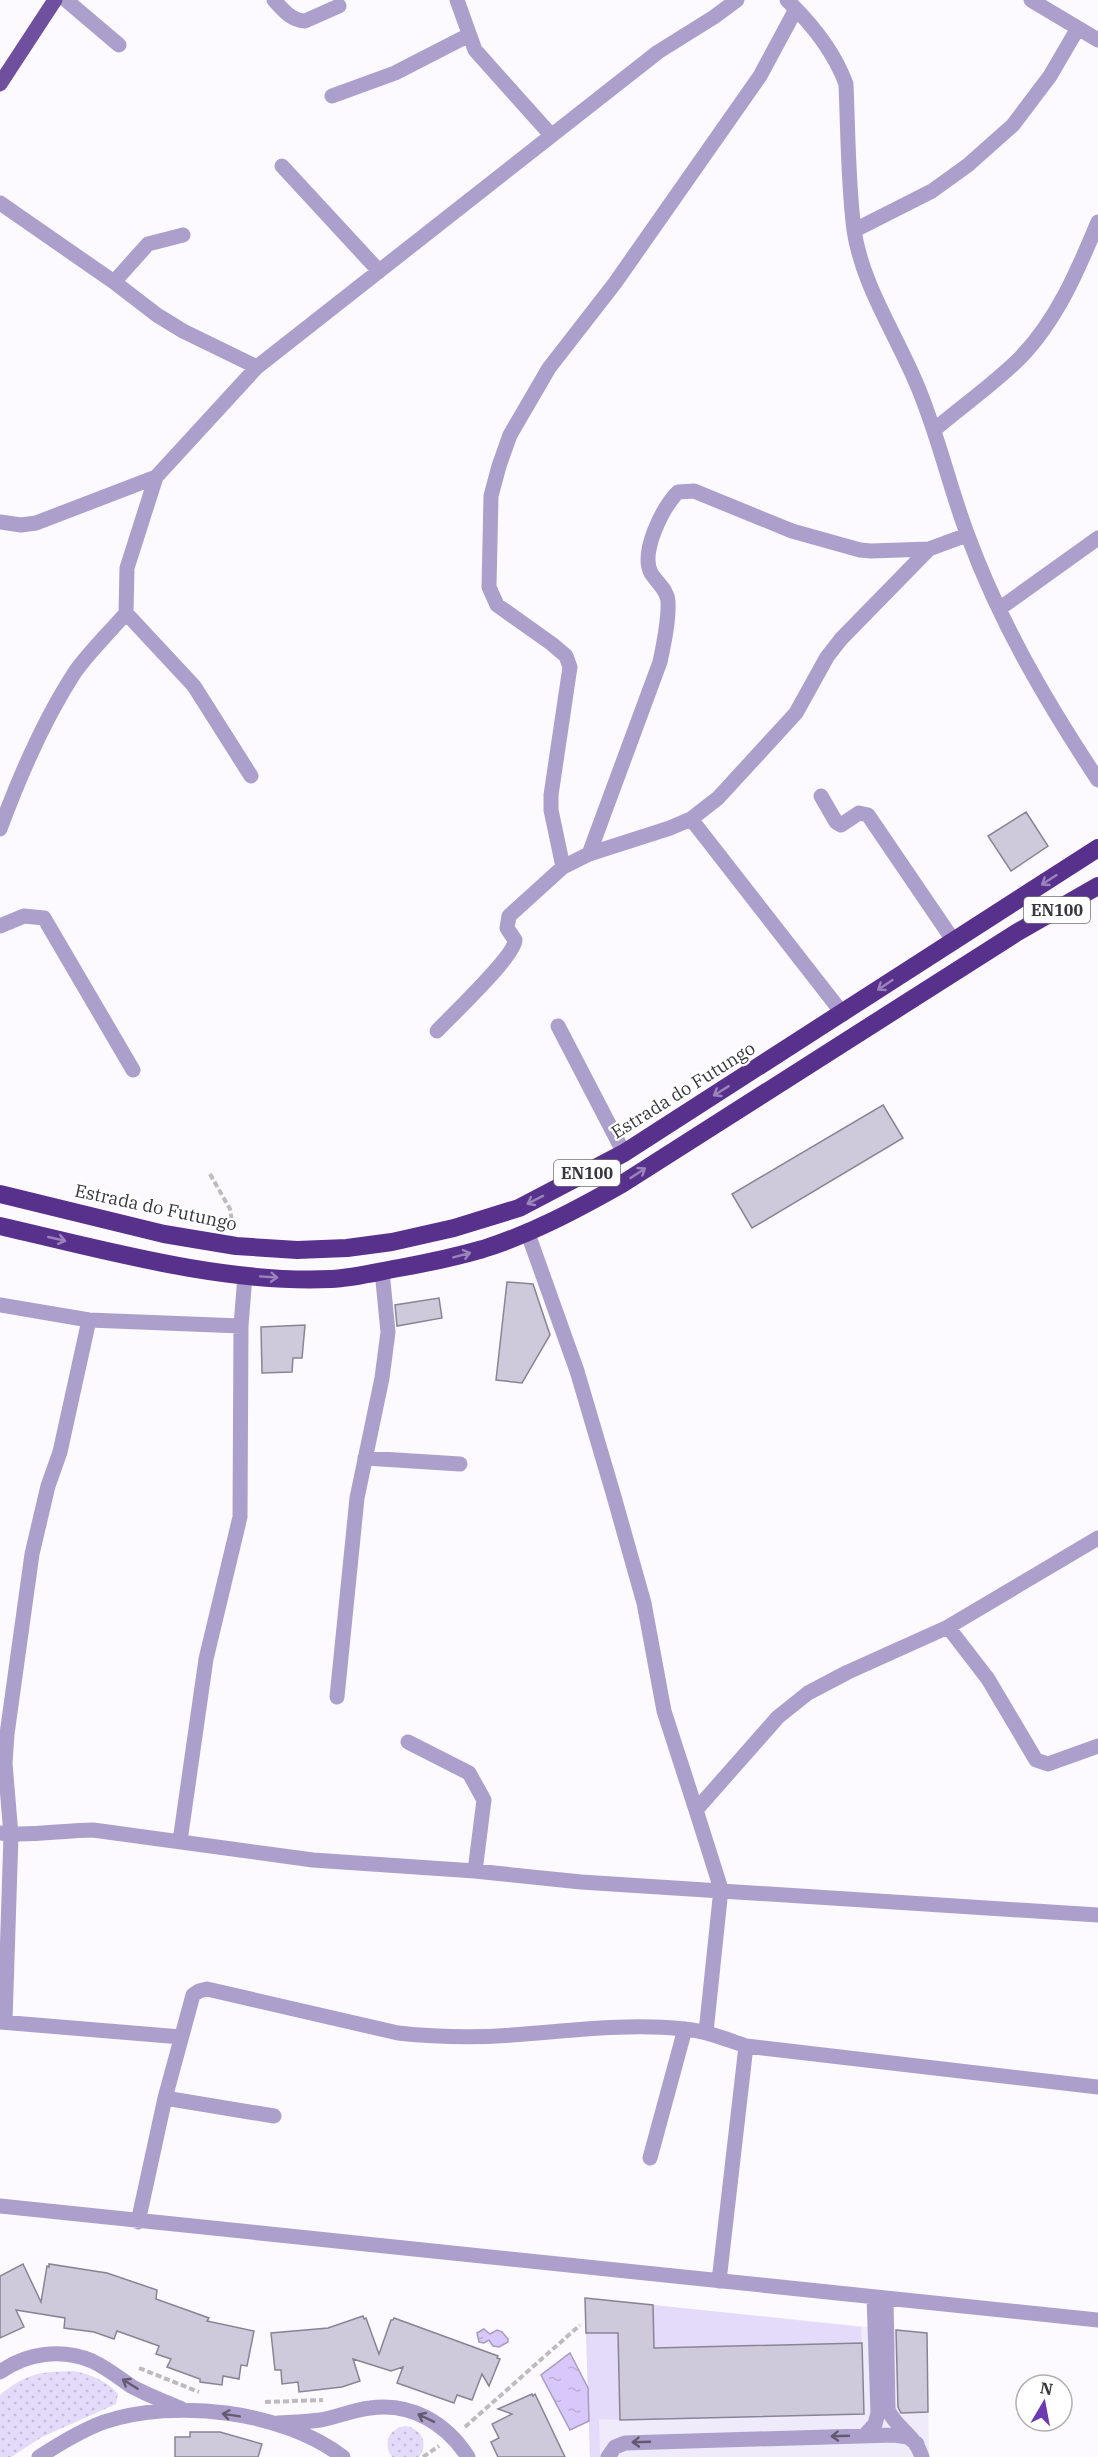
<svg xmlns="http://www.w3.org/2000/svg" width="1098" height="2457" viewBox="0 0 1098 2457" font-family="'IBM Plex Serif',serif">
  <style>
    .built { fill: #f0ebfb }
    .green { fill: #e4daf9 }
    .garden { fill: url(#garden-dots) }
    .water { fill: url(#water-ripples); stroke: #a89cc1; stroke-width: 1.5 }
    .building { fill: #cec9db; stroke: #898495; stroke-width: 1.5 }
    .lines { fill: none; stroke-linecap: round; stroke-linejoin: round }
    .path { stroke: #bdbbc0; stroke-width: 4; stroke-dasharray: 6 3; stroke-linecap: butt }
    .minor { stroke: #ad9fcc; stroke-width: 15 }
    .major { stroke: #6e509f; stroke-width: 15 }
    .highway { stroke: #58318d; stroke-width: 18 }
    .oneway { stroke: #9b83bb }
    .oneway2 { stroke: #625b70 }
    .labels { text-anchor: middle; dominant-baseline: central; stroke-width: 4.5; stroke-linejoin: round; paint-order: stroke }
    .shield { fill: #fff; stroke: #747378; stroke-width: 1.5 }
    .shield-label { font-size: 16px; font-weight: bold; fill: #39373e }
    .street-label { font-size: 18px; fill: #39373e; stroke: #fff }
  </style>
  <defs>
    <pattern id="garden-dots" width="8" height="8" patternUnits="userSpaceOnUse" patternTransform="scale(1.5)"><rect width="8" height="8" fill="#e4daf9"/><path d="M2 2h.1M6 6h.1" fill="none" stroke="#c4bcd6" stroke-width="1.8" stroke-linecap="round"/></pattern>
    <pattern id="water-ripples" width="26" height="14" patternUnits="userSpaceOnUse" patternTransform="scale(1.5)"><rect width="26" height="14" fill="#d8c8f9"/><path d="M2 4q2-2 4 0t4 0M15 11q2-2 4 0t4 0" fill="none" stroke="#baacd6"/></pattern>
  </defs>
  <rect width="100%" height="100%" fill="#fcfafe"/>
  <path class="built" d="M585 2298 927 2333 929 2457H590Z"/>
  <path class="green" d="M653 2305 861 2327 862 2343 618 2349 620 2420 599 2419 600 2457H590L586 2334 653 2332Z"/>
  <path class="garden" d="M74 2371C91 2375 106 2380 118 2394L116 2404 42 2437 11 2457H0V2395C27 2373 39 2372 74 2371Z
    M406 2426C422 2429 429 2444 419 2457H392C382 2443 389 2428 406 2426Z"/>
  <path class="water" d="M484 2329 490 2334 497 2330 502 2332 508 2339V2342L499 2347 493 2346 489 2340 484 2343 479 2342 477 2333Z
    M570 2353 588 2388 589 2421 570 2430 541 2375Z"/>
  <path class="building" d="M1026 812 1048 846 1011 871 988 836Z
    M883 1105 903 1138 752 1228 732 1194Z
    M507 1282 533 1284 550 1335 522 1383 496 1380Z
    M439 1298 442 1318 397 1326 395 1305Z
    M305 1325 302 1358H293L292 1372 262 1373 261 1327Z
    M23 2264 41 2302 47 2266 49 2267V2264L107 2273 157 2290 156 2299 209 2318 207 2321 254 2331 247 2366 241 2365 239 2379 223 2376 222 2385 200 2382V2379L167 2367 171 2359 156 2354 159 2346 117 2331 114 2339 94 2332 64 2328 65 2318 16 2310 24 2327 0 2338V2276Z
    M585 2298 653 2305 654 2348 862 2343 864 2414 620 2420 618 2333H586Z
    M363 2316 364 2319 366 2318 379 2354 391 2320H393L394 2318 498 2356 497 2358 500 2359 489 2386 482 2374 472 2400 457 2395 454 2403 397 2383 403 2367 391 2371 353 2359 360 2381 342 2387 299 2392 298 2382 282 2384 281 2370H275L271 2333 328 2328Z
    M896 2330 927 2333 928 2412 901 2413 898 2407Z
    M532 2394 533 2396 535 2394 565 2457H498L491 2442 499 2438 492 2424 512 2414 498 2409Z
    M190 2432H220L262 2444 258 2457H175V2437H190Z"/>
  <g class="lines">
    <path class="path" d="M210 1174 230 1209 233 1228
      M139 2368 199 2392
      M265 2402 323 2400
      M465 2427 580 2325
      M423 2457 439 2446"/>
    <path class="minor" d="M66 0 119 45
      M274 0C283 10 291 20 305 21L339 6
      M457 0 475 50 551 135
      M787 0C812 24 834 51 846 84 848 131 848 184 854 230 862 285 896 334 917 385 938 434 949 486 968 536 1000 623 1047 703 1098 780
      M1031 0 1098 40
      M332 96 395 73 469 35
      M282 166 379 271
      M0 203 114 282 157 315 183 331 257 367
      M855 230 932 191 968 165 1013 125 1050 76 1078 28
      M114 282 148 244 183 235
      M934 430C962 406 994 384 1020 358 1057 320 1078 270 1098 222
      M0 522 21 525 36 523 156 477
      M999 609 1098 538
      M251 776 194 686 126 613 127 568 156 477 257 367 658 52 714 17 737 0
      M821 796 836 822 841 825 859 813 868 815 953 940
      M691 819 843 1014
      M0 829C20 775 43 721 75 672 90 651 109 633 126 613
      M589 854 660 662C664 643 669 620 668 601 667 589 657 583 651 573 640 552 663 507 678 492L694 491 792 531 860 550 871 551 929 549
      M563 867 551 810V795L570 667 566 656 552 644 497 605 489 587 491 496 499 466 510 435 549 368 615 283 760 76 796 9
      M0 926 24 916 44 918 133 1070
      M558 1026 624 1153
      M437 1031C451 1016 515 956 515 940L507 928 509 916 563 867 589 854 670 828 691 819 718 798 796 713 827 657 841 639 929 549 967 535
      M527 1231 577 1371 613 1493 644 1603 664 1711 696 1810
      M0 1305 89 1320 241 1326
      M365 1458 460 1464
      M948 1627 988 1679 1036 1760 1048 1764 1098 1746
      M337 1697 357 1498 382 1378 388 1332 382 1271
      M408 1742 469 1773 484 1800 475 1871
      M0 1833C27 1837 64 1830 93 1830L313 1860 475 1871 581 1882 1098 1915
      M180 1841 206 1659 240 1517 241 1326 245 1275
      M5 2021 11 1835 5 1763 7 1734 32 1554 48 1486 60 1452 89 1320
      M0 2022 181 2037
      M706 2032 721 1889 696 1810 778 1717 808 1693 848 1672 948 1627 1098 1538
      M165 2098 274 2116
      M650 2158 685 2029
      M0 2206 1098 2320
      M138 2222 165 2098 193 1995 199 1991 207 1989 398 2033C435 2037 474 2038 512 2035 569 2031 627 2023 684 2029 706 2031 726 2039 746 2046L1098 2087
      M719 2281 746 2046
      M886 2298 888 2410C897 2429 915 2435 922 2457
      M0 2372C26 2353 62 2348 92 2361 107 2368 118 2377 131 2386 147 2395 166 2402 182 2409
      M278 2423C292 2422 306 2422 320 2420 337 2417 353 2410 370 2408 411 2402 446 2423 468 2457
      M865 2435 875 2424 878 2413 874 2297
      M39 2457C59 2444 82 2430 104 2422 176 2398 283 2411 343 2457
      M608 2457 615 2447 625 2443 894 2435 908 2437 917 2444"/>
    <path class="major" d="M0 84 55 0"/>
    <path class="highway" d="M0 1194 164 1234 236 1246 297 1250 347 1248 392 1242 454 1228 519 1208 624 1153 1098 848
      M0 1226C104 1250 224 1284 331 1279 353 1278 377 1272 399 1268 427 1263 455 1257 483 1249 531 1234 578 1209 622 1184L1016 933 1098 886"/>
  </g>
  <defs><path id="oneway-shaft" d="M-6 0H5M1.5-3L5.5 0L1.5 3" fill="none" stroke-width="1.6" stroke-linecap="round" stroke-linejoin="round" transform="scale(1.5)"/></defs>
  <g class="oneway">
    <use href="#oneway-shaft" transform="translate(1049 880) rotate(147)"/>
    <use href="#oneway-shaft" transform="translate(885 985) rotate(146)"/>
    <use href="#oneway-shaft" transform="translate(721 1091) rotate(148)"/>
    <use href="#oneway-shaft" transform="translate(638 1173) rotate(-33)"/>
    <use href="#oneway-shaft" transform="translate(535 1200) rotate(153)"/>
    <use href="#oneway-shaft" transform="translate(57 1239) rotate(13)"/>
    <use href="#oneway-shaft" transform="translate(462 1255) rotate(-15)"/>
    <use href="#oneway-shaft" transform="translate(269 1277) rotate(4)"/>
  </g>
  <g class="oneway2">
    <use href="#oneway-shaft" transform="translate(130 2384) rotate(-148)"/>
    <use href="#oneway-shaft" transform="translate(231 2415) rotate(-171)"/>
    <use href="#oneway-shaft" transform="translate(426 2418) rotate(-154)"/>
    <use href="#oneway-shaft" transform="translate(840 2436) rotate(178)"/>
    <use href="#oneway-shaft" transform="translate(641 2442) rotate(178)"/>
  </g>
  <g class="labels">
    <g class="shield">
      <rect x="1024" y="897" width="66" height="26" rx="4.5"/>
      <rect x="554" y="1160" width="66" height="26" rx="4.5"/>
    </g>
    <g class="shield-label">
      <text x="1057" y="910">EN100</text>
      <text x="587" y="1173">EN100</text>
    </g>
    <g class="street-label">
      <text transform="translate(683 1090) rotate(-32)">Estrada do Futungo</text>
      <text transform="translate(156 1207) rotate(12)">Estrada do Futungo</text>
    </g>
  </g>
  <g transform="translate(1044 2403) rotate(10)"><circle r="28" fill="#ffffff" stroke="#b0afb2" stroke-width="1.5"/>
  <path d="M0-4.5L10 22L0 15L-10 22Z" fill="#6d39b0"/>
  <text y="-9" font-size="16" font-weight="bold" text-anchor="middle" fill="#39373e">N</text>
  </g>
</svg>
